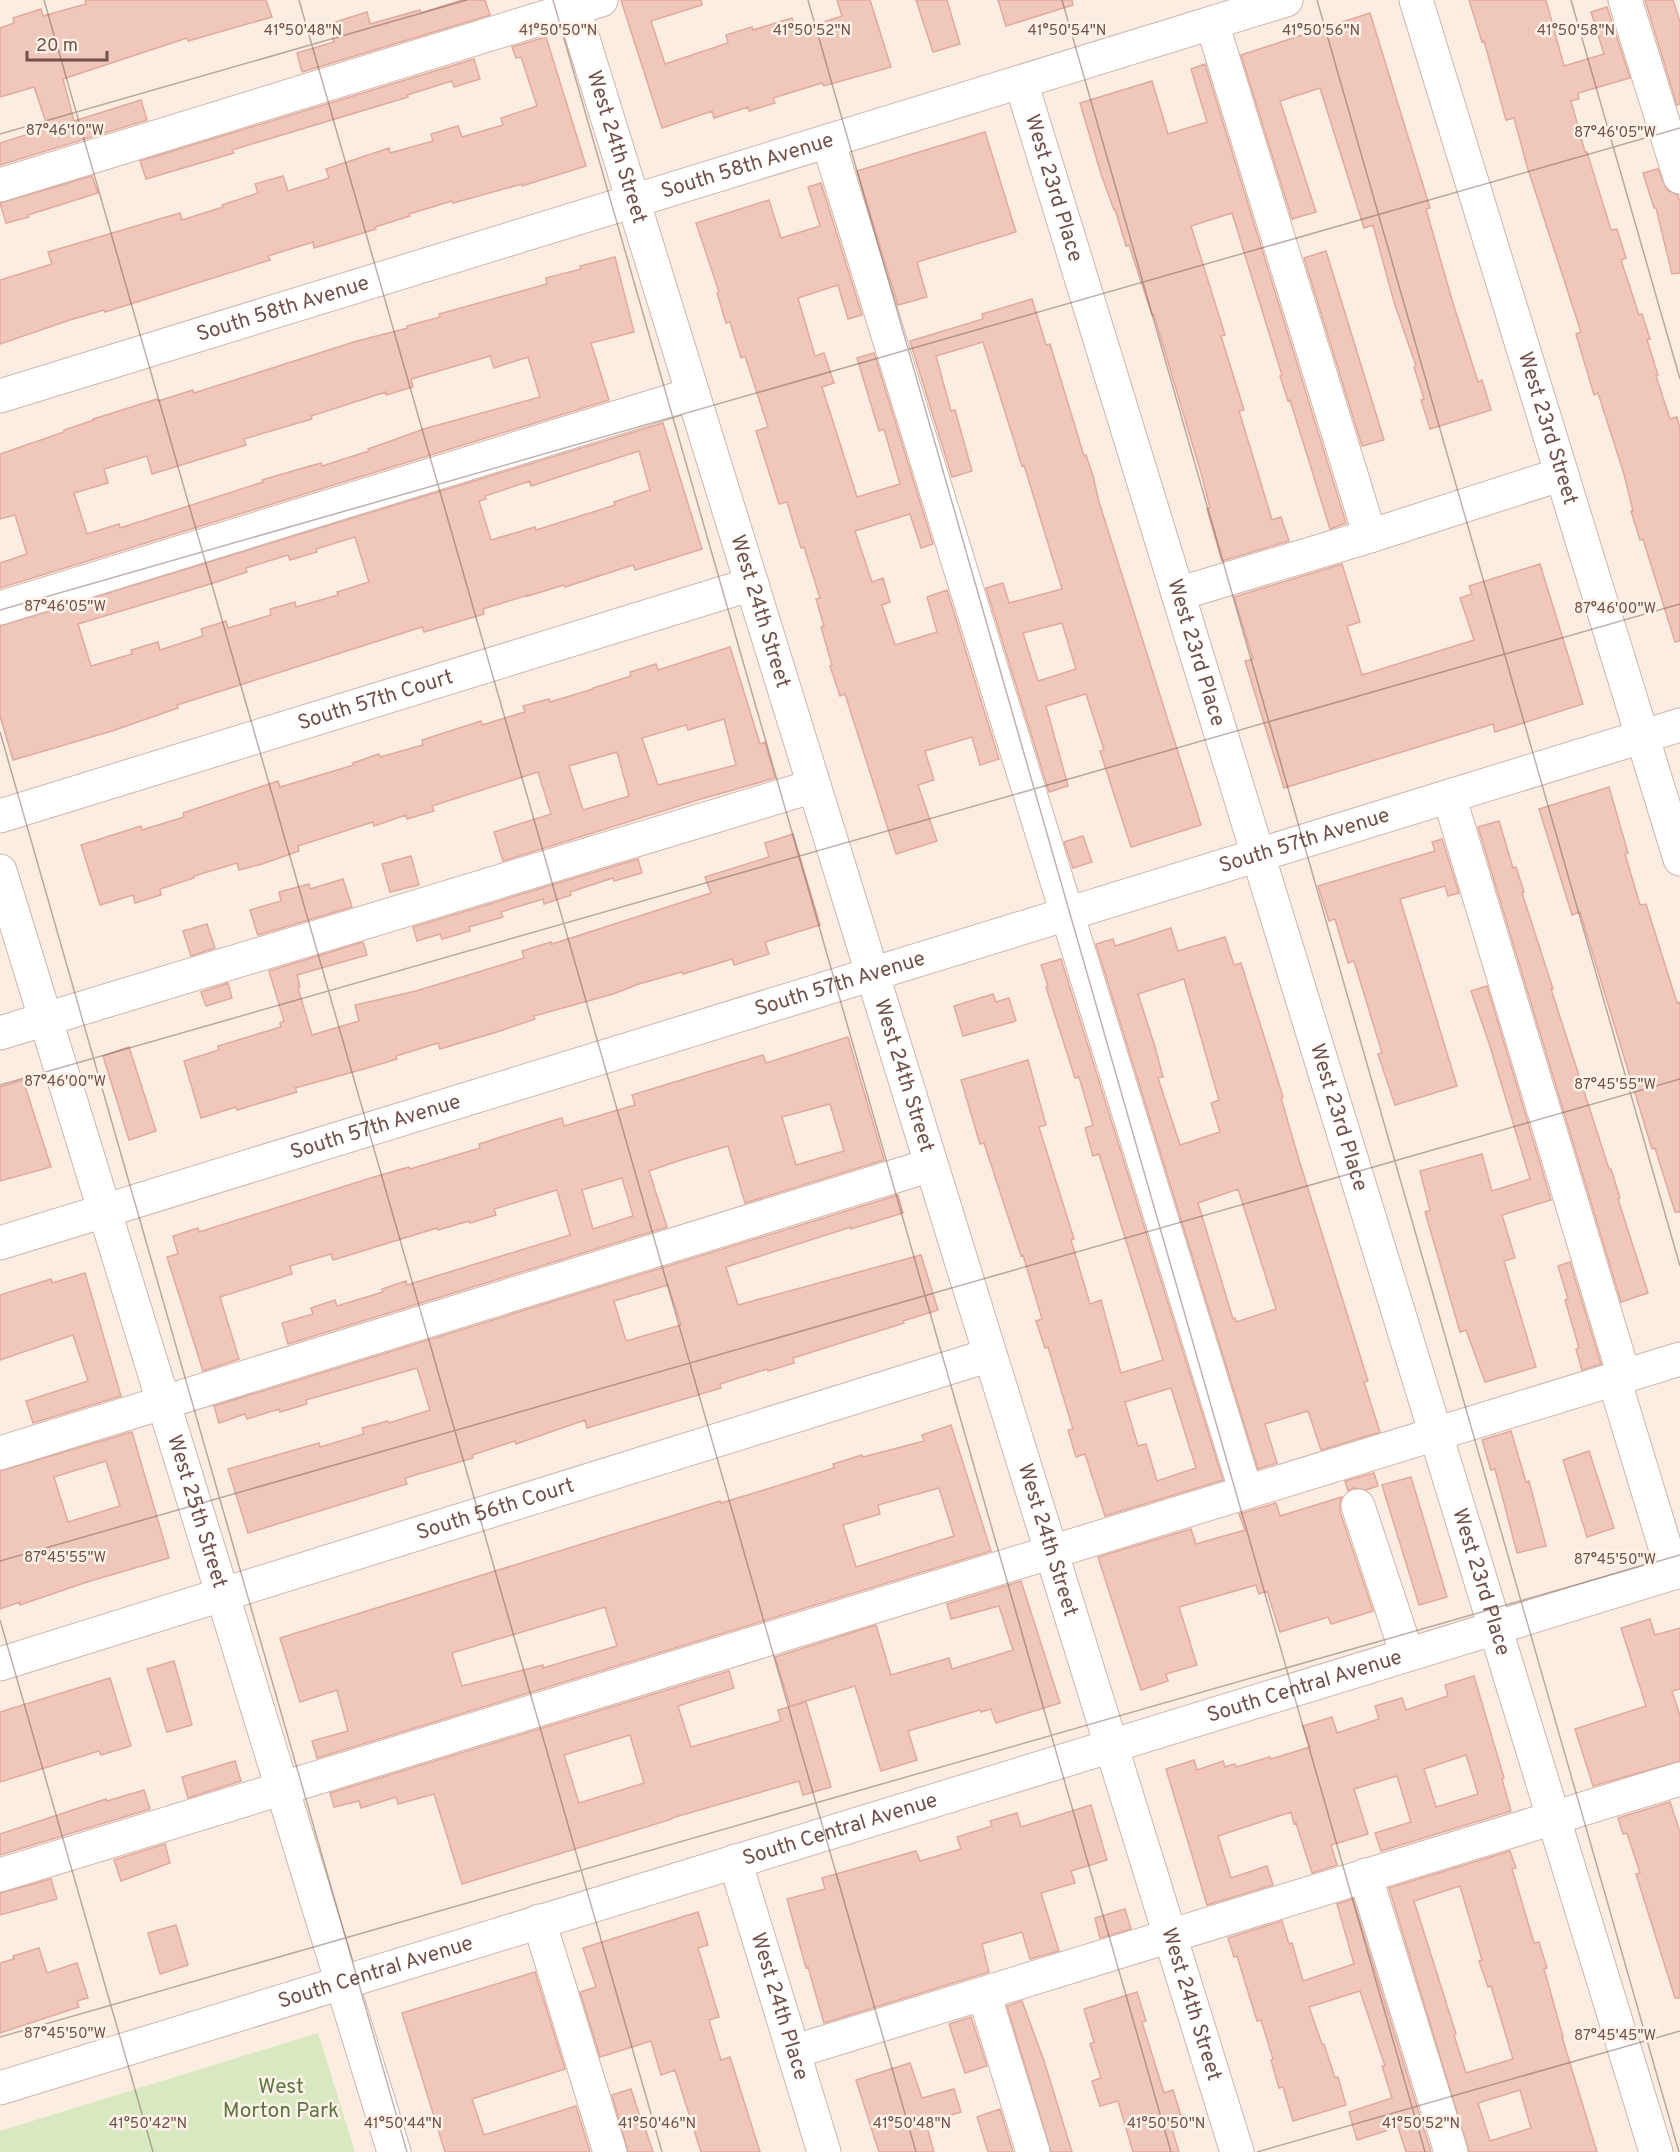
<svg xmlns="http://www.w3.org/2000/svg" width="1680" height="2152" viewBox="0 0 1680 2152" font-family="Overpass,sans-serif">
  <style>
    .green { fill: #d8e8c1 }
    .building { fill: #f0c7bb; stroke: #e2aa9b; stroke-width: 1.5; fill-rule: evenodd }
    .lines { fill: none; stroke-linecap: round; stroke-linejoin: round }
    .minor-casing { stroke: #cfb6ac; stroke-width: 35 }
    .minor { stroke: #fff; stroke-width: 33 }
    .ticks { fill: none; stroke: #725149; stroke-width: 1.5; stroke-opacity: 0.45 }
    .labels { text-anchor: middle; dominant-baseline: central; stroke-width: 5; stroke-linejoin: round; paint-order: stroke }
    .street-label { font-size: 21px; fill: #725149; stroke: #fff2e8 }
    .park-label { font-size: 21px; fill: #5b7842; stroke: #fff2e8 }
    .ticks-label { font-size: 15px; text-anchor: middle; fill: #725149; stroke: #fff2e8; stroke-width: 5; stroke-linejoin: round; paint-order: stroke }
  </style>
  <rect width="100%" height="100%" fill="#fcede2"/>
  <path class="green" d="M318 2033 355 2152H0V2131Z"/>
  <path class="building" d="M85 0H266L272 17 188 41 187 38 63 79 74 121 141 100 147 120 0 165V143L48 128 34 87 0 97V28L14 23 13 18 41 9 43 16 86 4Z
    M462 0H485L490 15 302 72 297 53 334 42 329 24 367 12 370 24 420 10 421 13Z
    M621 0H701L702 5 651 21 665 64 728 43 726 35 752 27 753 30 792 18 796 31 842 16 837 0H870L891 67 824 86 822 83 773 98 775 103 749 111 748 107 714 118 712 111 662 128Z
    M916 0H947L960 44 933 52Z
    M998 0H1072L1073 5 1006 26Z
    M1469 0H1546L1564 66 1604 54 1591 12 1607 7 1630 78 1578 93 1579 99 1571 101 1585 152H1587L1611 230 1617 229 1626 258 1621 260 1639 315 1642 314 1650 339 1647 340 1658 375 1656 376 1670 419 1677 417 1680 428V641L1675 642 1643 539 1640 540 1631 511H1633L1624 474 1598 393 1594 395 1576 334 1581 332 1527 166 1514 118 1506 120 1484 41 1482 42Z
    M1645 0H1673L1680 22V104L1677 105Z
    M1370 13 1430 208 1426 209 1452 300 1478 382 1482 380 1491 410 1430 429 1421 400 1424 399 1414 367 1416 366 1394 302 1373 225 1364 228 1320 88 1280 101 1316 212 1292 219 1241 55Z
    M546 37 586 166 522 186V184L453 203 452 201 409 214 410 216 375 227 376 229 314 248 313 242 268 256 270 260 105 312 104 310 70 320 0 344V280L52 264 48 252 180 213 182 220 223 207 222 205 258 193 255 184 283 176 288 191 329 178 326 169 389 148 390 153 433 141 431 134 458 126 462 137 503 125 501 118 537 106 521 57 516 58 512 47Z
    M474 59 480 79 454 87 452 81 407 95 408 97 232 150 234 153 146 179 140 161Z
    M1205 64 1346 523 1330 529 1290 400 1288 401 1280 376 1282 375 1232 213 1191 226 1225 335 1221 336 1244 410 1239 411 1253 457 1272 520 1281 517 1289 541 1222 561 1207 509 1210 508 1201 473 1154 315H1152L1129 245 1126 246 1115 209 1114 210 1101 174 1080 103 1152 81 1168 134 1207 122 1191 69Z
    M985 132 1016 232 917 262 927 297 898 305 857 171Z
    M1658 169 1667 190 1678 195 1680 202V273L1672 274 1656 208H1654L1643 173Z
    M92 176 98 193 28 215 29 217 6 223 0 203Z
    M821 183 862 315 848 319 838 285 798 298 815 356 824 353 834 383 822 387 857 497 900 484 884 429 879 431 857 358 874 353 933 544 921 548 910 514 855 531 872 582 883 578 890 602 882 605 895 645 937 632 927 597 947 590 999 759 980 765 972 737 925 751 934 780 918 785 937 841 896 854 845 694 840 696 830 666 832 665 821 627 824 626 816 599 820 598 804 547 801 548 787 502 779 504 756 431 768 427 745 356 741 358 730 322 726 323 717 293 719 292 696 223 769 200 781 238 820 226 808 187Z
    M1326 251 1384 440 1362 446 1304 258Z
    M615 257 634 332 591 343 609 400 0 588V563L27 554 15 515 0 519V454L64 432V430L94 420 93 419 157 399 158 401 193 390 194 393 357 341 408 328 407 326 440 317 439 314 547 284 546 278 581 269 580 266ZM490 356 494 368 528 357 540 397 427 428 368 449 369 451 322 466 321 463 289 472 262 480 263 482 120 528 119 524 87 534 74 493 108 483 104 469 147 456 152 474 246 445 244 439 312 419 311 416 386 392V395L413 387 411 379Z
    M1032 299 1046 345 1050 344 1084 456 1086 455 1093 476 1099 502 1201 825 1131 847 1100 751 1104 750 1086 694 1046 706 1068 786 1049 792 986 588 1003 583 1009 603 1062 589 1024 465 1022 466 983 342 936 356 951 411 955 410 972 471 952 477 910 341 983 319 982 314ZM1062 623 1076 669 1038 681 1023 633Z
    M663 423 702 549 635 570 633 565 565 587 564 585 528 596V595L483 609 484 614 424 632 422 627 177 705 178 708 112 731 13 760 0 716V626ZM639 451 650 490 614 502 615 505 536 530 535 527 491 540 479 501 486 499 485 496 530 481 531 486ZM355 537 369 582 337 592 338 595 296 607 295 602 270 609 271 615 228 628 226 621 201 629 203 636 160 650 158 642 131 650 132 654 91 666 78 624 207 585 247 572 246 568 288 555 290 560 317 552 316 549Z
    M1342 564 1360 622 1347 626 1362 675 1474 640 1460 598 1472 594 1469 586 1540 564 1583 704 1495 732 1493 724 1284 788 1245 661 1253 659 1234 597Z
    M730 647 760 744 765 742 775 778 701 799 503 861 494 832 551 814 538 772 432 806 434 811 407 819 406 815 374 826 373 822 298 846 299 851 262 864 239 870 237 863 194 876V878L160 889 161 895 135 903 133 895 100 905 81 845 141 826 142 830 184 817 183 813 278 781 280 787 354 765 353 763 379 754 380 757 423 745 422 740 481 721 482 725 525 712 523 706 549 699 550 702 593 689V688L631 676 630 672 656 664 658 670ZM724 719 736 765 658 785 642 738 686 725 688 730ZM617 752 629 796 583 810 569 766Z
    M1609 787 1628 853 1625 854 1640 905 1646 904 1677 1003 1680 1002V1212H1675L1655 1148 1652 1149 1580 912 1572 915 1539 809Z
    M1499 821 1513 868 1516 867 1524 892 1522 893 1553 989H1551L1609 1169H1611L1620 1198 1618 1199 1648 1293 1621 1302 1478 827Z
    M793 834 820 925 765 942 769 954 734 965 732 959 683 974 682 972 639 984 613 994 534 1016 535 1019 500 1031 440 1049 438 1043 396 1056 397 1059 364 1069 295 1088 297 1092 237 1110 236 1107 201 1118 184 1061 219 1050 218 1046 281 1027 280 1023 284 1021 269 971 363 942 367 955 297 975 300 987 298 988 312 1035 359 1021 355 1005 416 991 524 958 522 951 551 942 552 944 711 893 705 877 769 857 765 843Z
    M1083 836 1092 862 1073 868 1064 842Z
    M1442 839 1459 893 1448 896 1445 886 1400 899 1457 1086 1395 1105 1378 1054 1382 1053 1354 961 1348 963 1335 919 1329 921 1318 886 1435 851 1432 842Z
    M411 856 419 885 390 892 382 864Z
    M638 859 642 873 614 881 613 878 570 892 571 895 544 904 543 899 501 912 503 917 469 927 470 931 442 939 440 934 417 941 413 927Z
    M343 879 352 907 258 935 257 933 250 910 281 901 279 892 309 884 310 889Z
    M207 924 215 948 191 956 183 931Z
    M1171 928 1178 951 1225 937 1234 965 1241 963 1283 1097 1281 1098 1299 1160 1368 1381 1364 1382 1380 1432 1321 1450 1308 1411 1265 1424 1277 1463 1258 1469 1096 944 1113 939 1115 946ZM1184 979 1219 1100 1211 1103 1220 1132 1180 1145 1158 1078 1163 1077 1155 1047 1138 994ZM1238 1189 1276 1309 1236 1322 1235 1318 1233 1319 1198 1203Z
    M1061 959 1223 1480 1105 1516 1085 1454 1076 1457 1068 1430 1073 1429 1048 1347 1045 1348 1036 1321 1042 1319 1023 1255 1021 1256 984 1143 980 1144 961 1080 1028 1060 1046 1125 1039 1127 1074 1239 1071 1240 1090 1304 1101 1300 1121 1373 1163 1360 1099 1154 1093 1156 1085 1128 1093 1125 1079 1077 1075 1078 1046 987 1048 986 1041 965ZM1171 1388 1196 1468 1157 1481 1146 1444 1138 1446 1125 1402Z
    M228 983 232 998 206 1006 201 992Z
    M1487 986 1551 1200 1502 1215 1515 1258 1504 1261 1536 1367 1485 1382 1466 1330 1460 1332 1425 1212 1430 1210 1420 1171 1482 1154 1492 1191 1530 1179 1489 1043 1471 991Z
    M993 994 996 1002 1009 998 1016 1021 963 1036 954 1006Z
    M848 1037 884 1160 745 1203 728 1146 684 1159 649 1171 667 1227 288 1344 282 1323 313 1314 311 1308 335 1300 337 1306 383 1292 382 1289 406 1281 407 1285 570 1235 557 1190 494 1209 496 1215 470 1223 469 1221 438 1230 437 1228 333 1260 331 1254 290 1266 292 1274 220 1297 239 1359 203 1371 167 1257 178 1254 173 1236 198 1228 199 1232 374 1177 409 1167 410 1169 480 1148 479 1144 548 1122 562 1118 564 1126 635 1105 632 1095 763 1055 766 1063ZM830 1104 844 1151 796 1165 782 1117ZM622 1178 633 1216 593 1229 582 1190Z
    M129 1047 156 1131 129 1140 103 1056Z
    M23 1080 51 1167 0 1181V1087Z
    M898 1195 903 1213 851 1229V1227L726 1267 738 1305 921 1255 938 1310 903 1321 904 1323 793 1358 794 1363 768 1371 767 1369 720 1384 721 1388 587 1428 585 1420 516 1444 515 1441 472 1455 473 1458 405 1478 407 1484 248 1533 228 1469 319 1443 320 1447 364 1434 362 1428 388 1421 389 1423 430 1410 417 1368 306 1400 307 1404 280 1412 279 1409 247 1419 245 1414 219 1423 214 1406ZM668 1285 681 1325 626 1341 614 1301Z
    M1570 1262 1601 1364 1582 1370 1576 1349 1579 1348 1565 1300 1568 1299 1558 1266Z
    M85 1273 121 1396 33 1423 26 1401 88 1381 73 1335 0 1360V1295L51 1279 52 1283Z
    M951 1425 991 1551 317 1758 312 1741 348 1731 337 1690 300 1702 280 1638 720 1501 721 1503 764 1490 834 1468 833 1464 862 1455 863 1457 924 1441 922 1435ZM939 1488 954 1536 856 1567 843 1525 880 1514 878 1505ZM605 1607 617 1646 543 1668V1665L462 1686 452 1653Z
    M1511 1431 1526 1482 1529 1481 1546 1546 1517 1553 1495 1469 1491 1470 1482 1440Z
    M132 1432 169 1558 87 1582 20 1605V1602L0 1609V1471ZM106 1461 120 1506 68 1522 54 1477Z
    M1589 1451 1614 1528 1587 1537 1563 1460Z
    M1374 1473 1378 1486 1366 1490 1353 1488 1348 1491 1345 1481Z
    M1411 1477 1447 1597 1419 1605 1382 1485Z
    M1342 1497 1340 1503V1512L1373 1611 1331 1624 1328 1617 1280 1632 1267 1591 1259 1594 1256 1585 1179 1607 1197 1665 1166 1674 1168 1681 1141 1690 1098 1557 1191 1529 1196 1544 1245 1530 1239 1514 1276 1503 1280 1516Z
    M1021 1581 1060 1703 996 1723 991 1709 981 1712 980 1710 908 1731 917 1760 881 1771 855 1686 790 1706 775 1657 876 1625 891 1675 949 1658 952 1669 1013 1650 999 1606 951 1619 947 1604Z
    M1650 1619 1655 1635 1680 1628V1689L1672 1691 1680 1716V1761L1593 1786 1575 1729 1646 1706 1621 1628Z
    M174 1661 192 1725 167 1732 147 1669Z
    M729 1671 734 1688 678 1706 691 1747 781 1721 778 1710 806 1702 831 1787 803 1795 799 1781 672 1818V1819L462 1884 434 1794 398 1804 396 1797 361 1808 359 1801 334 1807 330 1793ZM630 1735 644 1783 579 1803 564 1755Z
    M1474 1676 1504 1778 1502 1779 1511 1811 1381 1851 1375 1833 1411 1822 1397 1776 1354 1789 1368 1834 1331 1845 1337 1865 1312 1873 1296 1823 1294 1824 1291 1812 1218 1836 1231 1878 1267 1866 1273 1885 1207 1905 1166 1769 1194 1760 1197 1770 1223 1761 1225 1767 1235 1764 1236 1767 1270 1757 1271 1759 1310 1747 1303 1726 1332 1717 1337 1733 1379 1719 1375 1706 1402 1698 1406 1710 1448 1696 1445 1685ZM1466 1755 1478 1794 1436 1807 1424 1769Z
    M110 1678 131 1746 101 1755 99 1751 0 1782V1712Z
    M235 1761 241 1781 188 1798 182 1777Z
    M144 1790 150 1809 0 1855V1834L106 1799 107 1801Z
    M1670 1802 1680 1832V1998H1675L1636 1874 1640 1873 1627 1833 1623 1834 1618 1818Z
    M1091 1805 1107 1860 1071 1871 1075 1883 1041 1893 1059 1951 1030 1959 1022 1932 982 1944 989 1972 824 2023 808 1967 806 1968 787 1899 825 1889 822 1878 850 1870 916 1851 920 1861 961 1849 957 1837 992 1826 990 1821 1017 1813 1021 1827Z
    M165 1844 170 1863 121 1881 114 1860Z
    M1510 1851 1516 1868 1512 1869 1534 1943 1539 1942 1547 1968 1544 1969 1563 2037H1562L1597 2152H1469L1389 1888ZM1460 1886 1482 1960 1479 1961 1488 1987 1491 1986 1513 2059 1466 2073 1454 2035 1456 2034 1414 1901ZM1520 2090 1531 2128 1490 2141 1478 2103Z
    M51 1879 57 1899 0 1915V1893Z
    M1353 1899 1431 2152H1406L1398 2127 1357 2140 1349 2112 1392 2098 1382 2066H1385L1360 1991 1309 2007 1322 2044H1324L1335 2078 1338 2077 1346 2105 1293 2121 1283 2087 1279 2088 1271 2060 1273 2059 1261 2020 1257 2021 1237 1956 1234 1957 1228 1938 1282 1921 1289 1944 1292 1943 1303 1981 1354 1964 1337 1904Z
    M1125 1909 1131 1929 1100 1938 1095 1918Z
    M698 1912 708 1945 698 1948 719 2017 709 2020 721 2060 730 2057 760 2152H701L675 2070 661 2075 651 2041 600 2057 580 1992 596 1987 583 1948Z
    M176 1925 188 1965 160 1974 148 1933Z
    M39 1948 47 1973 77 1963 88 1998 77 2001 79 2007 0 2033V1963L14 1959 13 1956Z
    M535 1972 565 2069 472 2099 484 2135 576 2106 590 2152H445L402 2013Z
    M1137 1992 1146 2021 1142 2022 1164 2093 1173 2090 1182 2119 1170 2122 1179 2152H1133L1118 2101 1100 2106 1092 2081 1101 2078 1090 2044 1094 2042 1084 2009Z
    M1022 2001 1044 2061 1072 2152H1051L1007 2006Z
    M971 2017 987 2066 965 2073 949 2024Z
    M910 2063 922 2098 954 2089 961 2112 926 2123 934 2152H879L856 2080Z
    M631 2089 643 2126 644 2125 653 2152H628L612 2095Z
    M1000 2109 1013 2152H988L977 2117Z"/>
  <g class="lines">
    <g class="minor-casing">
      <g id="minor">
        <path id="s1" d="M571 0 1237 2152"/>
        <path id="s2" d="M1416 0 1680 859"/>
        <path d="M1625 0 1680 177"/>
        <path d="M1212 23 1370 536"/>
        <path id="s3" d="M1021 82 1656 2152"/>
        <path d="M828 141 1246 1492"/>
        <path d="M0 185 601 0"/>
        <path id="s4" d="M0 396 1286 0"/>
        <path d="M1178 594 1370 536 1562 474"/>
        <path d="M0 608 693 394"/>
        <path d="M1449 796 1624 1376"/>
        <path id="s5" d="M0 816 752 584"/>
        <path id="s6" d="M0 871 394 2152"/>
        <path d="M0 1033 814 786"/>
        <path id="s7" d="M0 1243 1680 725"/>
        <path d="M1614 1379 1673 1573"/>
        <path d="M0 1453 931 1165"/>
        <path d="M1358 1506 1407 1654"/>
        <path id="s8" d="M0 1664 990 1355"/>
        <path id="s9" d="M735 1861 824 2152"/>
        <path d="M0 1875 1680 1359"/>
        <path d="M1365 1875 1451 2152"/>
        <path d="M539 1921 610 2152"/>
        <path d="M984 1994 1033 2152"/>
        <path d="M793 2052 1680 1779"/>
        <path id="s10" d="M0 2088 1680 1571"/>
      </g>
    </g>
    <use href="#minor" class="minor"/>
  </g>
  <path class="ticks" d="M44 0 662 2152M299 0 916 2152M553 0 1171 2152M808 0 1425 2152M1062 0 1679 2152M1317 0 1680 1266M1571 0 1680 379M0 134 467 0M0 610 1680 128M0 732 407 2152M0 1085 1680 604M0 1561 1680 1079M0 1620 153 2152M0 2037 1680 1555M1257 2152 1680 2031"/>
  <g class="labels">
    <g class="street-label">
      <text stroke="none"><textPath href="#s1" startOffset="154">West 24th Street</textPath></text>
      <text stroke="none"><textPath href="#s4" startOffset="782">South 58th Avenue</textPath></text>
      <text stroke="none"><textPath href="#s3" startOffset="111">West 23rd Place</textPath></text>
      <text stroke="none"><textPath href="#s4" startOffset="296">South 58th Avenue</textPath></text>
      <text stroke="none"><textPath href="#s2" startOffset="448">West 23rd Street</textPath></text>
      <text stroke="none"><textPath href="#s1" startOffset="640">West 24th Street</textPath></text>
      <text stroke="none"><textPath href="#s3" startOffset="597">West 23rd Place</textPath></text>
      <text stroke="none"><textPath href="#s5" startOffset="393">South 57th Court</textPath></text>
      <text stroke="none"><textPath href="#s7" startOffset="1365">South 57th Avenue</textPath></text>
      <text stroke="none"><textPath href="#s7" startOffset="879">South 57th Avenue</textPath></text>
      <text stroke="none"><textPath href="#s1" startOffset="1126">West 24th Street</textPath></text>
      <text stroke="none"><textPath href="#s3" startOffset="1083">West 23rd Place</textPath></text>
      <text stroke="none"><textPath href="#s7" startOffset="393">South 57th Avenue</textPath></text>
      <text stroke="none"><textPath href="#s8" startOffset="519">South 56th Court</textPath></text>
      <text stroke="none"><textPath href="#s6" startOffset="670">West 25th Street</textPath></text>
      <text stroke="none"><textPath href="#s1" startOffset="1612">West 24th Street</textPath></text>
      <text stroke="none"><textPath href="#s3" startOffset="1569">West 23rd Place</textPath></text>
      <text stroke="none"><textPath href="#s10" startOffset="1365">South Central Avenue</textPath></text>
      <text stroke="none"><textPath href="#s10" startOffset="879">South Central Avenue</textPath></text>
      <text stroke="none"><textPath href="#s10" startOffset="393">South Central Avenue</textPath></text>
      <text stroke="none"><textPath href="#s1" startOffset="2098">West 24th Street</textPath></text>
      <text stroke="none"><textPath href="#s9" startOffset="152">West 24th Place</textPath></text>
    </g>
    <g class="park-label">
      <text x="281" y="2087">West<tspan x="281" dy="24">Morton Park</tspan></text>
    </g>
  </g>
  <g class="ticks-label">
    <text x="303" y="35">41°50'48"N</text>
    <text x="558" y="35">41°50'50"N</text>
    <text x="812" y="35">41°50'52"N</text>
    <text x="1067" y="35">41°50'54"N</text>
    <text x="1321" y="35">41°50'56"N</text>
    <text x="1576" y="35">41°50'58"N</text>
    <text x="65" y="135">87°46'10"W</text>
    <text x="1615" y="137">87°46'05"W</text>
    <text x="65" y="611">87°46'05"W</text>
    <text x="1615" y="613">87°46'00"W</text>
    <text x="65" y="1086">87°46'00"W</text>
    <text x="1615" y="1089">87°45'55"W</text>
    <text x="65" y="1562">87°45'55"W</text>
    <text x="1615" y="1564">87°45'50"W</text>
    <text x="65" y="2038">87°45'50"W</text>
    <text x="1615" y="2040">87°45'45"W</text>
    <text x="148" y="2128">41°50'42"N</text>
    <text x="403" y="2128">41°50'44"N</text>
    <text x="657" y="2128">41°50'46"N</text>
    <text x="912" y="2128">41°50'48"N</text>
    <text x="1166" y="2128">41°50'50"N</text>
    <text x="1421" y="2128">41°50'52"N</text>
  </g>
  <path d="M27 51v9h80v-9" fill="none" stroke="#725149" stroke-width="3"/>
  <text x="36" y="51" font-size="18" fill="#725149" stroke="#fff2e8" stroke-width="4.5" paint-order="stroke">20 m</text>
</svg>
